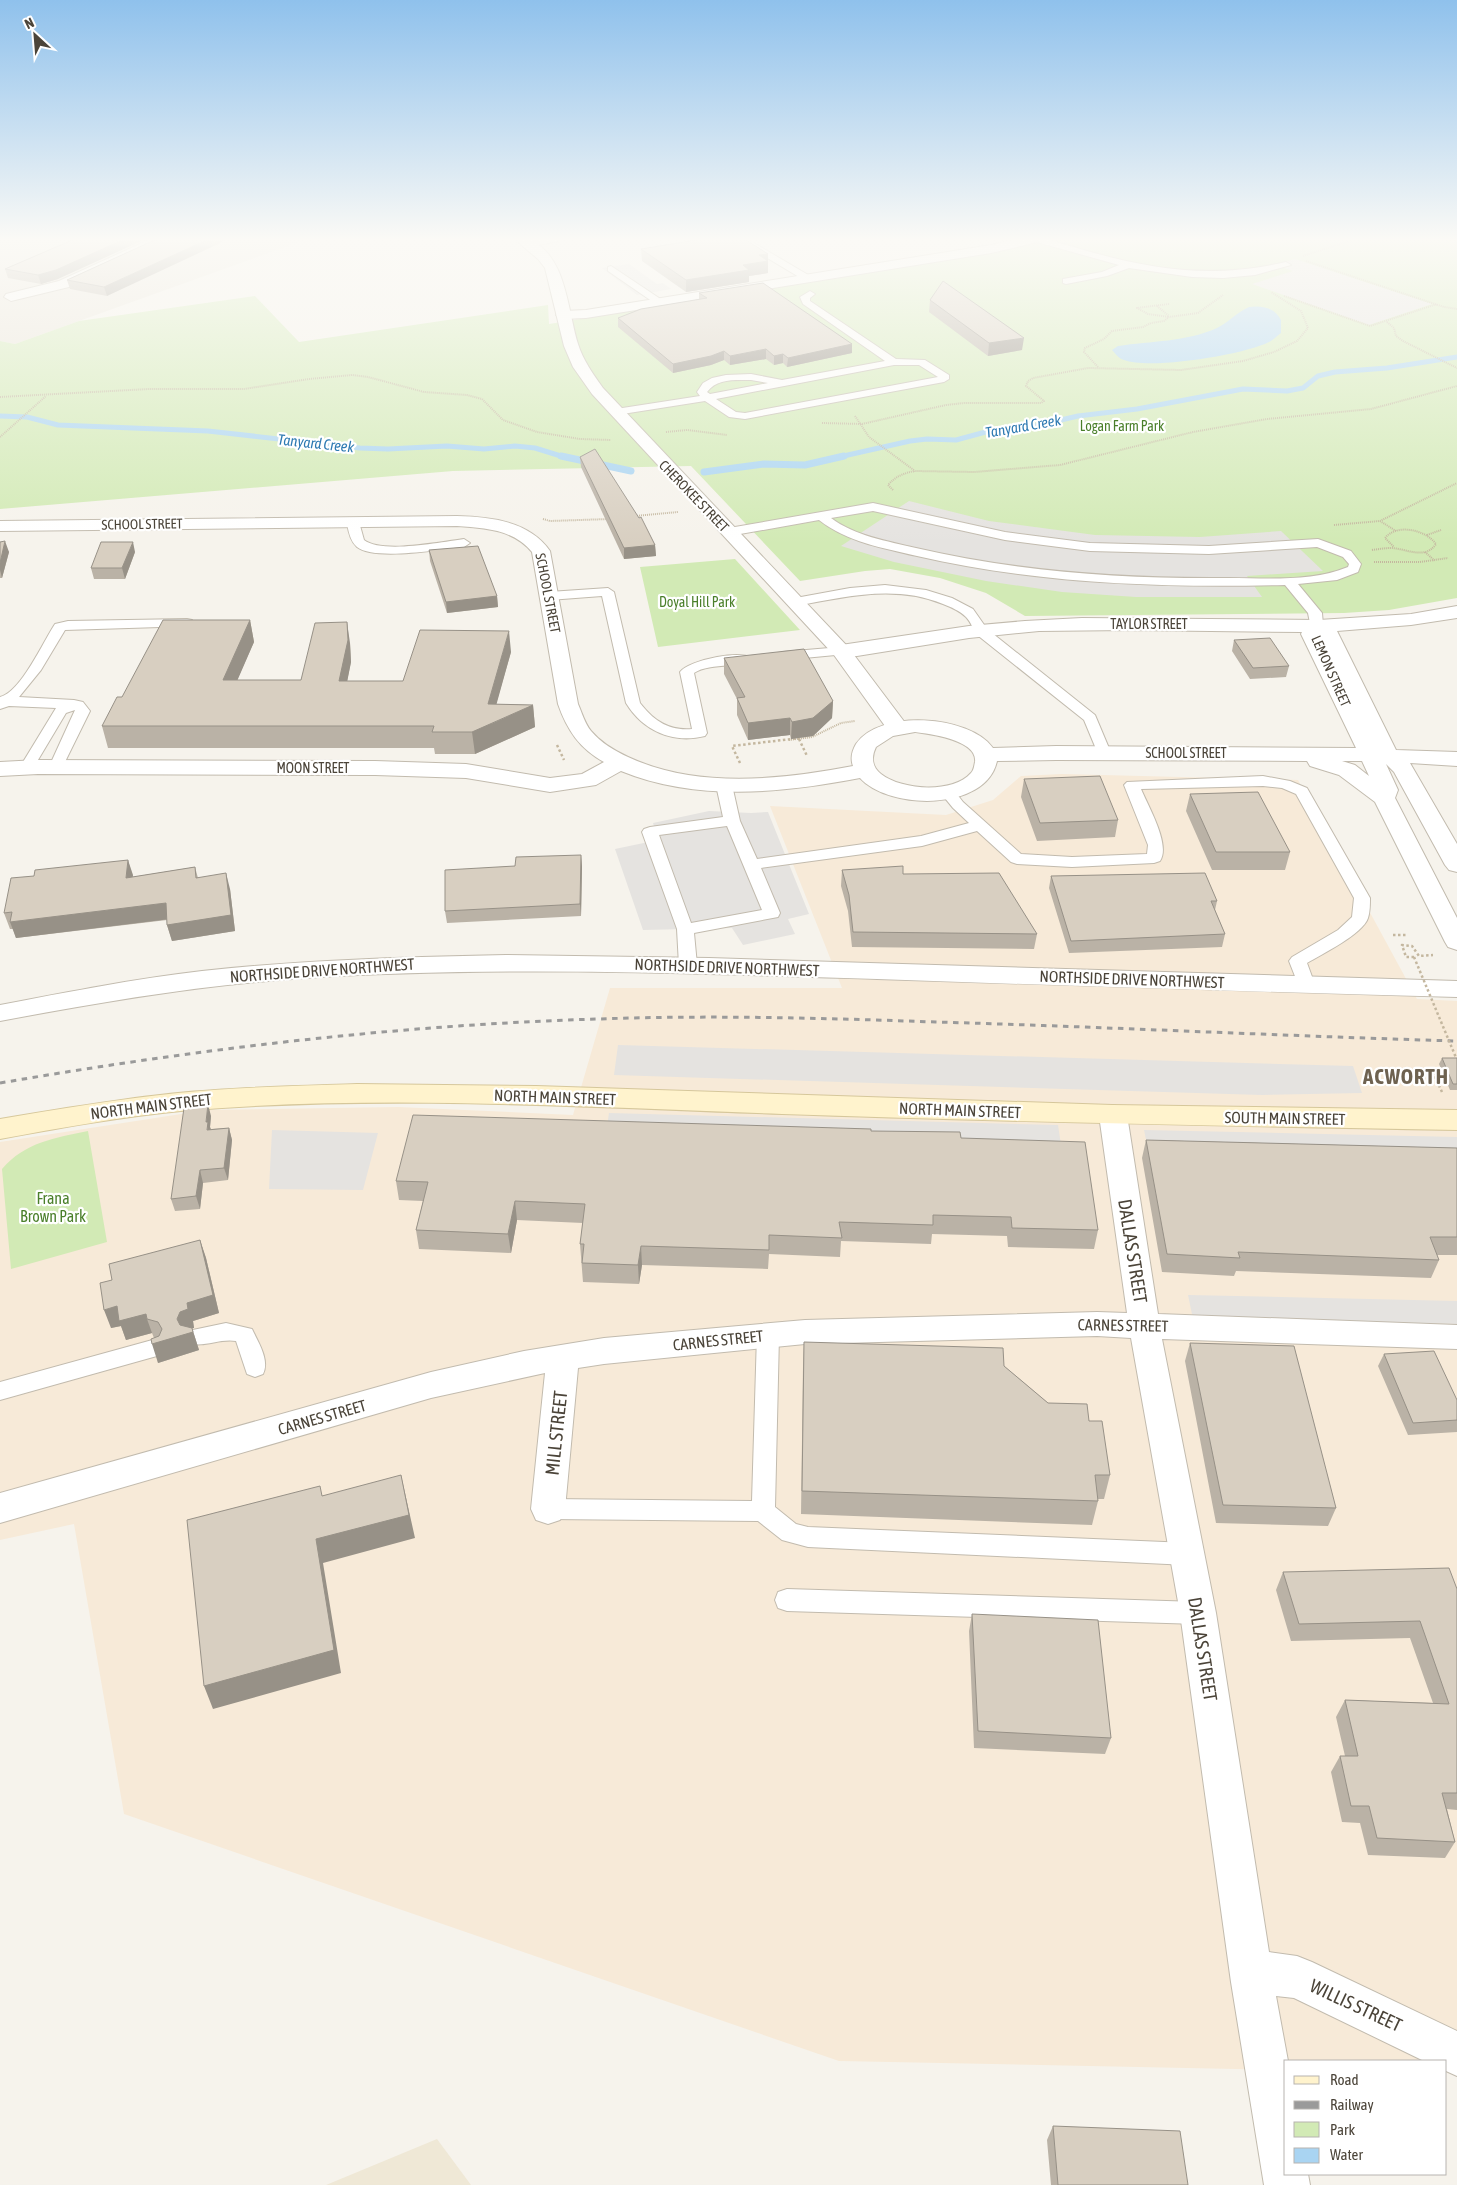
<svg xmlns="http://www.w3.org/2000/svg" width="1457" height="2185" viewBox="0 0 1457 2185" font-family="'Asap Condensed',sans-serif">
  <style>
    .residential { fill: #eae5da }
    .commercial { fill: #f7ead8 }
    .education { fill: #efe8d6 }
    .green { fill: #d2eab5 }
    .parking { fill: #e5e3e0 }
    .water { fill: #a9d4f2 }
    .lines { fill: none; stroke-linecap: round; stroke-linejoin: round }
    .stream-far1 { stroke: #a9d4f2; stroke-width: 5 }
    .stream { stroke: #a9d4f2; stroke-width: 7 }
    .service-casing { stroke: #c2bbae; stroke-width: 2 }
    .minor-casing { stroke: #c2bbae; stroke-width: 2 }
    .tertiary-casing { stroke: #c2bbae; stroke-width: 2 }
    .secondary-casing { stroke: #d6c79b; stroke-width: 2 }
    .path-far1 { stroke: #c4b79f; stroke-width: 2; stroke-dasharray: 1 1; stroke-linecap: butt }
    .path { stroke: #c4b79f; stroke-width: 2.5; stroke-dasharray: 2.5 2.5; stroke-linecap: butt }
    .service { fill: #fff; fill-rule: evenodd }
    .minor { fill: #fff; fill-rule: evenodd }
    .tertiary { fill: #fff; fill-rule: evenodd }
    .secondary { fill: #fff3cd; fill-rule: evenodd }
    .rail { stroke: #9a9a9a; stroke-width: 3; stroke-dasharray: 5.5 5.5; stroke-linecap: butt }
    .path-bridge { stroke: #c4b79f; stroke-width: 2.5; stroke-dasharray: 2.5 2.5; stroke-linecap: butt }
    .wall { fill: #bab2a6 }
    .shaded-wall { fill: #979187 }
    .building { fill: #d8cfc1; stroke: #979187 }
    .labels { text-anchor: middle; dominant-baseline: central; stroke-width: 4.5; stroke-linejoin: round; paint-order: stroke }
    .far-park-label { font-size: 14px; fill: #4a7f2a; stroke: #fff }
    .far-street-label { font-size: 14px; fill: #4b4439; stroke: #fff }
    .far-water-label { font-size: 15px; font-style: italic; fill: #2e7ab2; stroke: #fff }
    .street-label { font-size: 16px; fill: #4b4439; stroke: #fff }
    .park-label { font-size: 16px; fill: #4a7f2a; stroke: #fff }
    .near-street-label { font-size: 19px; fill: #4b4439; stroke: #fff }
    .district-label { font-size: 21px; font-weight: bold; letter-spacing: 1px; fill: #6e6250; stroke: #fff }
  </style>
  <rect width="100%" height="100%" fill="#f6f3ec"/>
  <path class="residential" d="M0 238H310L15 344 0 341Z"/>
  <path class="commercial" d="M1062 774 1298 780 1417 999 1457 1001V2068H1446V2061H1286V2070L839 2061 124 1814 74 1524 0 1540V1142L207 1110 398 1107 573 1115 610 988H842L770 806 946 815 993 800 1021 776Z"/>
  <path class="education" d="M437 2139 471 2185H326Z"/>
  <path class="green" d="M1037 238H1457V598L1389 610 1344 613 1025 616 986 593 940 578 890 569 865 571 800 581 691 466 453 471 0 509V341L15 344 79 321 255 296 299 342 548 305 549 324 888 270Z
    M735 559 800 630 658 647 640 567Z
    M88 1131 107 1242 11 1269 2 1169C25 1142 55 1138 88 1131Z"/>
  <path class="parking" d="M1295 259 1432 304 1369 325 1252 284 1293 271 1275 265Z
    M629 264 657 284 663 283 671 289 637 295 602 268Z
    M909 501 989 521 1095 535 1200 537 1281 531 1323 571 1247 576 1262 597H1136L1062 592 986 581 894 562 841 546Z
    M709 811 751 813 768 812 809 914 788 919 795 934 743 945 732 928 643 930 615 849 658 840 653 823Z
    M618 1045 1353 1066 1362 1093 1262 1095 614 1075Z
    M609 1113 1058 1125 1061 1145 606 1133Z
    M272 1130 378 1133 363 1190 269 1189Z
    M1144 1130 1457 1137V1156L1148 1149Z
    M1188 1295 1457 1301V1324L1193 1319Z"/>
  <path class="water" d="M1249 307C1262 305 1275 308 1281 320V333C1277 336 1273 340 1269 342 1243 355 1150 370 1124 360 1118 358 1116 354 1112 350L1118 346C1151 341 1186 342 1217 328 1228 323 1237 312 1249 307Z"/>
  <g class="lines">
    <path class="stream-far1" d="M0 416 27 417 58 425 208 431 360 448 388 449 447 446 484 449 515 446 535 448 564 457
      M839 457 910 441 927 439 956 440 993 430 1031 427 1078 416 1137 409 1243 389 1287 391 1303 388 1318 376 1335 372 1387 368 1457 357"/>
    <path class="stream" d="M561 456 631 471
      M704 472 764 464 805 465 844 456"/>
    <g class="service-casing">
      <path id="service" d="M1032 238H1043C1129 264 1195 283 1286 262L1291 265 1255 275 1223 278 1192 277 1129 268 1107 276 1066 284 1063 283V279L1102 272 1119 265 1033 241Z
        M747 239 810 276 812 278 810 280H804L744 244V240Z
        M611 266 662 300V304H656L608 271V267Z
        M810 291 815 294 810 298V301L896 359 925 360 949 375V379L944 382 745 419 729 417 705 401 616 415 611 412 616 409 700 396 697 392 703 383 712 378 726 375 751 374 782 380 885 361 803 304 800 297ZM894 365H919L938 377 745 413 736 412 716 399ZM751 380 768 383 710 394 707 392C717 378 736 380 751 380Z
        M873 503 1005 532 1090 543 1209 546 1318 539 1351 551 1361 564 1358 572 1337 580 1298 584 1322 613 1323 625 1316 629 1311 628 1308 613 1285 585C1161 588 1039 584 917 556 883 548 847 542 819 520L729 536 723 532 729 528ZM873 511 1005 540 1090 551 1209 554 1317 547 1343 557 1349 564 1348 567C1312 582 1267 578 1228 578 1123 579 1019 572 916 548 887 541 855 536 831 518Z
        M353 518 359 522 364 540C382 554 441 542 464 539L470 543 464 547C441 549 375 561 357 547 350 541 348 530 347 522Z
        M885 585 926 590 952 598 973 609 987 629 1095 715 1111 753 1109 756H1099L1084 720 976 634C973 629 971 622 966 617 960 611 951 607 943 604 895 584 844 597 795 606L788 602 790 599 850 588Z
        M608 588 614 592 640 703C654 721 669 731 692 729L680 672C689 660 745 648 755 660 748 668 710 662 694 673L707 733 705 736C673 744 643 731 626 703L602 596 549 600 543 596 549 592Z
        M187 619 192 620 194 623 192 626 65 630 41 670 19 697 74 700 83 702 90 711 61 770H51L49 767 75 710 66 713 32 770H22L20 767 56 708 9 706 0 709V697C21 692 43 642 55 624L68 621Z
        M841 647 848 651 846 654 783 660 776 656 783 652Z
        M1263 776 1290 781 1307 788 1370 898C1370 904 1370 912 1368 918 1363 934 1322 954 1307 963L1315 985 1312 989 1306 991 1300 989 1289 961 1292 957 1338 930 1352 917 1354 898 1296 794 1282 788 1263 786 1141 789C1148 806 1171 845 1160 861L1154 863 1072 867 1017 864 1011 862 977 831 922 846 761 868 780 913 778 917 694 933 697 965 694 969 688 970 682 969 679 965 677 929 642 832 644 829 650 827 723 817 716 785 719 782H729L732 785 740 821 757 859 921 836 969 823 953 808 940 792 943 789H953L963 802 1021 854 1072 857 1147 854 1148 845 1124 785 1127 782ZM727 826 762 910 691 923 659 835Z
        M226 1323 252 1329C258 1342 270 1360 263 1374L255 1377 247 1374 236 1341C220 1338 204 1348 188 1343L185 1337 188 1331Z
        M768 1327 776 1329 779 1335 775 1507 796 1524 808 1527 1188 1543 1197 1546 1200 1554 1197 1562 1188 1565 808 1547 782 1540 758 1521 548 1519 540 1516 536 1509 540 1502 548 1499 752 1501 757 1335 760 1329Z
        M156 1339 164 1342 167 1348 164 1354 0 1400V1382Z
        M787 1589 1198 1602 1207 1605 1210 1613 1207 1621 1198 1624 787 1611 778 1608 775 1600 778 1592Z"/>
    </g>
    <g class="minor-casing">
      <path id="minor" d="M153 238H170L169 241 69 287 11 301 4 297 6 294 59 281Z
        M533 238H559L558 241 528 247 522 243 523 240Z
        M1020 238H1043L1042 241 991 253 586 318 563 319 556 315 563 311 586 310 991 245Z
        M457 516C491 517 529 521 550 551L578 704C582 713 585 724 591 731 601 743 615 751 628 757 697 789 780 780 853 766 850 758 852 751 856 744 880 709 969 715 993 748L1056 746 1356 748 1301 634 1302 632 1129 630 1039 631 969 638 857 656 841 657 834 655 831 651 834 647 841 645 969 626 1025 621 1082 618 1319 620 1411 614 1457 606V618L1411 625 1337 631 1396 750 1457 752V766L1410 763 1457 844V872L1449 870 1445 865 1394 772 1386 764 1398 790 1395 798 1457 918V950L1448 947 1445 942 1375 802 1339 775 1310 766 1307 761 1056 760 997 761C986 812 889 810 860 778 782 793 697 802 621 771L596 785 550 792 466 778 375 775 38 774 0 776V762L38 760 375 761 466 764 550 778 582 774 604 762C580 749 567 730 558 704L532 552C513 529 484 528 457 526L0 531V521ZM915 732C930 734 978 740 975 762 974 766 974 770 971 773 953 794 901 790 881 774 872 767 871 757 876 747L893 736ZM1342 761H1362L1369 776 1355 765Z
        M506 955 709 958 1457 981V997C1264 992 1071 986 877 979 687 973 496 966 305 978 202 985 101 1002 0 1021V1005C67 992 134 979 202 971 303 960 404 957 506 955Z
        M1113 1105 1123 1108 1127 1115 1158 1314 1457 1325V1349L1162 1339 1216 1613 1269 1952 1297 1956 1312 1962 1457 2031V2076L1446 2071V2061H1424L1294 1998 1276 1996 1288 2061H1286V2174H1308L1310 2185H1264L1231 1982 1180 1613 1131 1338 1097 1336 805 1344 604 1364 578 1368 565 1509 560 1520 548 1524 536 1520 531 1509 545 1373 431 1398 0 1523V1493L431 1372 524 1351 604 1338 805 1320 1097 1312 1127 1313 1099 1115 1103 1108Z"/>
    </g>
    <g class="tertiary-casing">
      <path id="tertiary" d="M513 238C517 238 524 237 528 239 567 255 567 309 578 344 583 360 593 374 603 388L848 647 909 728 906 733 898 734 890 733 834 655 592 394 573 367 564 346 545 268 538 259Z"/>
    </g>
    <g class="secondary-casing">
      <path id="secondary" d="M357 1084 536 1086 1112 1105 1457 1110V1130C1232 1126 1007 1122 782 1114 582 1107 381 1094 181 1111 120 1117 60 1128 0 1139V1119C59 1109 118 1099 178 1093 237 1087 297 1086 357 1084Z"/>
    </g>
    <path class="path-far1" d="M1303 256 1358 238
      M1306 261 1444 307 1457 309
      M1284 296 1370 326 1437 304
      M1169 304 1137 308 1148 314 1169 317
      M1157 306 1169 316
      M1387 322 1394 328 1396 336 1403 341 1457 368
      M1098 367 1084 352 1085 348 1104 339 1112 331 1143 327 1151 323 1164 321 1169 317 1198 313 1223 295
      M0 397 149 389H244L309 379 352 375 368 377 424 392 467 395 482 399 503 420 537 432 580 439 611 440
      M855 416 869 437 915 471 974 472 1060 465 1193 432 1267 419 1371 409 1457 386
      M822 423 862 424 946 405 964 403H1041L1044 401 1026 386 1028 381 1033 378 1088 368 1181 370 1243 361 1274 352 1297 341 1308 328 1301 311 1271 292
      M666 432 687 430 727 435
      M0 437 46 396
      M893 490 888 485C896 476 904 473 915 471
      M635 516 678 512
      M543 519 550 521 609 519
      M1380 521 1396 531
      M1334 525 1380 521 1457 483
      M1427 535 1441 530
      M1372 550C1379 549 1385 548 1392 548 1407 549 1425 560 1436 544 1426 530 1397 523 1385 538L1394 547
      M1425 552 1435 561
      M1374 562H1420L1448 558
      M789 740 812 737 841 723 855 721"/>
    <path class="path" d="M799 739 807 756
      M557 745 564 760
      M740 763 732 746 800 738
      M1393 935H1408
      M1414 957H1406L1402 945 1412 946 1419 956 1433 955
      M1442 1092 1433 1073 1447 1072"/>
    <use href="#service" class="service"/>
    <use href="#minor" class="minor"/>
    <use href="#tertiary" class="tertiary"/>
    <use href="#secondary" class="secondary"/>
    <path class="rail" d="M0 1083C198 1049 397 1025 598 1019 711 1015 823 1018 936 1022 1110 1027 1283 1036 1457 1041"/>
    <path class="path-bridge" d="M1414 957 1457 1060"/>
  </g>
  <path class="wall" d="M77 238 58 279 41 284 8 278 5 269Z
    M159 238 107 296 70 289 67 280Z
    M689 238H743L768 254V273L749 276V282L686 292 642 261 641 249 691 241Z
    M699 293 852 353 787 367 783 363 774 365 766 359 730 365 724 360 711 365 673 373 618 327V318L699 299Z
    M930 300 1022 350 988 356 929 312Z
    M580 457 655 545 656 556 624 559 581 467Z
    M0 542 9 552 2 578H0Z
    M429 550 497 596 498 607 447 613 430 561Z
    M135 552 125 579H94L91 568Z
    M250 620 254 642 237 680H301L350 643 351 662 347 681H403L511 652 496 704 533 705 535 727 475 754H435L434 748H108L102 726 122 697Z
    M1234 640 1289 666 1286 677 1250 679 1232 651Z
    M724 658 833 701 832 718 813 736 791 739 790 735 748 740 737 715V699L724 674Z
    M1024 779 1118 820 1115 837 1037 841 1021 797Z
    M1190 794 1290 852 1285 870H1212L1186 811Z
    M581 855 582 867 581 916 447 923 445 911 515 866Z
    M128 860 132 877 195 867 198 878 230 889 235 931 172 941 167 925V920L16 938 13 929H10L4 913 34 876Z
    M842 870 903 874 1037 934 1034 949 852 947 848 911 841 886Z
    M1051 876 1217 901 1215 910 1225 934 1222 947 1069 953 1049 888Z
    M1442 1058H1457V1090H1450L1439 1064Z
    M211 1116 210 1127 211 1129 229 1128 232 1140 228 1180 203 1183 200 1209 175 1211 171 1199Z
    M871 1131 961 1138 1098 1230 1094 1249 1008 1247 1007 1236 932 1234 931 1244 841 1241 840 1257 769 1254 768 1269 642 1265 639 1284 583 1282 580 1244 583 1223 517 1220 511 1253 419 1249 416 1230 423 1201 399 1200 396 1181Z
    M1146 1140 1457 1148V1255H1437L1439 1260 1431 1278 1236 1271 1234 1276 1162 1272 1142 1158Z
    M200 1240 206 1258 219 1313 193 1321 194 1328H192L199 1350 158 1363 155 1338H154L152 1333 126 1340 121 1326 111 1328 112 1280Z
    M804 1342 1004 1366 1048 1403 1089 1421 1110 1475 1104 1499H1098V1501L1092 1525 801 1514 803 1366Z
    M1190 1343 1336 1508 1328 1526 1216 1523 1185 1361Z
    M1384 1354 1457 1400V1432L1408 1435 1378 1366Z
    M1283 1572 1457 1589V1810L1447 1809 1455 1842 1445 1858 1368 1855 1360 1823 1342 1822 1331 1772 1340 1756H1345L1336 1717 1345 1700 1433 1703 1410 1638 1291 1641 1276 1590Z
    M972 1614 1111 1738 1105 1754 974 1748 969 1631Z
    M1053 2126 1188 2185H1051L1047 2140Z"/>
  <path class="shaded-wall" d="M127 238H148L58 279 41 284 38 275Z
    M211 238H231L107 296 104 287Z
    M768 254V273L749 276V282L686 292V280L759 255Z
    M1024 338 1022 350 988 356 989 343Z
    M852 344V353L787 367 788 358Z
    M766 349V359L730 365V356Z
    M724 351V360L711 365 673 373V364Z
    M783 354V363L774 365V356Z
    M5 541 9 552 2 578 0 570V563Z
    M133 542 135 552 125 579 122 568Z
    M655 545 656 556 624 559V548Z
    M497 596 498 607 447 613 446 602Z
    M250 620 254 642 228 702 223 680Z
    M347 622 350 643 351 662 343 703 339 681Z
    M509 631 511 652 491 724 533 705 535 727 475 754 472 732 488 704Z
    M833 701 832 718 813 736 791 739 792 722Z
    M790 718V735L748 740V723Z
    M581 855 582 867 581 916 580 904Z
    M128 860 133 875 131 894 126 878Z
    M226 873 230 889 235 931 172 941 167 925Z
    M166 903 170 919 16 938 10 922Z
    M208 1104 211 1116 210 1127 212 1134 211 1142 206 1122Z
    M229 1128 232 1140 228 1180 224 1168Z
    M200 1170 203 1183 200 1209 196 1196Z
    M515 1201 517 1220 511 1253 508 1234Z
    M200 1240 206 1258 219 1313 193 1321 194 1328H192L199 1350 158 1363 152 1344 177 1319 180 1312 187 1303Z
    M641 1246 642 1265 639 1284 638 1265Z
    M117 1306 146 1314 147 1319 152 1333 126 1340 121 1326 111 1328 104 1310Z
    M401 1475 415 1538 323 1563 341 1673 213 1709 204 1686 316 1539Z"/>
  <path class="building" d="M77 238H127L56 270 38 275 5 269Z
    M159 238H211L104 287 67 280Z
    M695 238H743L768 254 759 255 768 261 743 265 749 270 686 280 641 249 696 240Z
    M943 281 1024 338 989 343 930 300Z
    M763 283 852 344 788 358 783 354 774 356 766 349 730 356 724 351 711 356 673 364 618 318 641 309 707 298 699 293Z
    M595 449 639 518 641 517 655 545 624 548 580 457Z
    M5 541 0 563V542Z
    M101 542H133L122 568H91Z
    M478 546 497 596 446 602 429 550Z
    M163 620H250L223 680H301L315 623 347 622 348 640 339 681H403L420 630 509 631 488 704 533 705 472 732H432L434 726H102L117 697H122Z
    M1270 638 1289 666 1253 668 1234 640Z
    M804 649 833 701 813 718 792 722 790 718 748 723 737 698 745 697 724 658Z
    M1100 776 1118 820 1040 823 1024 779Z
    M1258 792 1290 852H1216L1190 794Z
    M581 855 580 904 445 911V870L515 866 516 857Z
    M128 860 126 878 195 867 196 878 226 873 231 915 167 925 166 903 10 922 12 912 4 913 11 878 34 876 35 870Z
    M903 866V874L999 873 1037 934 853 932 849 895 842 870Z
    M1205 873 1217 901H1211L1225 934 1071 941 1051 876Z
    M1442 1058H1457V1084H1453Z
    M185 1101 208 1104 206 1122H208L207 1130 229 1128 224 1168 200 1170 196 1196 171 1199Z
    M413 1115 871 1129V1131L960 1132 961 1138 1085 1142 1098 1230 1012 1228 1011 1217 933 1215V1225L839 1222 842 1238 769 1235V1250L641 1246 638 1265 582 1263 584 1244H580L585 1204 515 1201 508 1234 416 1230 428 1182 396 1181Z
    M1146 1140 1457 1148V1237H1430L1439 1260 1238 1252 1240 1258 1167 1254Z
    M200 1240 213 1295 187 1303 188 1309 180 1312 177 1319 180 1325 192 1328 193 1332 152 1344 151 1339 159 1336 162 1329 158 1322 147 1319 146 1314 119 1321 117 1306 104 1310 100 1283 112 1280 109 1264Z
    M804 1342 1003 1348 1004 1366 1048 1403 1087 1404 1089 1421H1102L1110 1475H1095L1098 1501 802 1491Z
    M1190 1343 1294 1346 1336 1508 1223 1505Z
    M1434 1351 1457 1400V1420L1413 1423 1384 1354Z
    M401 1475 409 1515 316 1539 334 1650 204 1686 187 1520 320 1486 322 1496Z
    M1449 1568 1457 1589V1793H1442L1455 1842 1377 1838 1369 1806H1351L1340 1756H1358L1345 1700 1449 1704 1420 1621 1299 1624 1283 1572Z
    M972 1614 1098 1620 1111 1738 978 1731Z
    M1053 2126 1180 2131 1188 2185H1058Z"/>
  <linearGradient id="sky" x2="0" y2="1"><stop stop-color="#8fc1ec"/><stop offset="0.44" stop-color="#fbfaf6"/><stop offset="1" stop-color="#fbfaf6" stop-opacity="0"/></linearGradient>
  <rect width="1457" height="544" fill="url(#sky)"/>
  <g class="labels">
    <g class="far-park-label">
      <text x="1122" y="426">Logan Farm Park</text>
      <text x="697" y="602">Doyal Hill Park</text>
    </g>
    <g class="far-street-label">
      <text transform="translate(694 496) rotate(46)">CHEROKEE STREET</text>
      <text transform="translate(142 524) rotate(-1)">SCHOOL STREET</text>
      <text transform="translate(548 593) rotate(79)">SCHOOL STREET</text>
      <text x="1149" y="624">TAYLOR STREET</text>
      <text transform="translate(1331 671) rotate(66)">LEMON STREET</text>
      <text x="1186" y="753">SCHOOL STREET</text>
      <text x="313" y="768">MOON STREET</text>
    </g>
    <g class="far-water-label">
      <text transform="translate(1023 426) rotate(-10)">Tanyard Creek</text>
      <text transform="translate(316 443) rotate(6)">Tanyard Creek</text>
    </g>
    <g class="street-label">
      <text transform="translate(727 967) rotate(2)">NORTHSIDE DRIVE NORTHWEST</text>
      <text transform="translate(322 970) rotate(-4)">NORTHSIDE DRIVE NORTHWEST</text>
      <text transform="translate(1132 979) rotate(2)">NORTHSIDE DRIVE NORTHWEST</text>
      <text transform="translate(555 1097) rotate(2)">NORTH MAIN STREET</text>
      <text transform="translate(151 1106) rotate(-7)">NORTH MAIN STREET</text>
      <text transform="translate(960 1110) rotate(2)">NORTH MAIN STREET</text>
      <text transform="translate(1285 1118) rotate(1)">SOUTH MAIN STREET</text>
      <text transform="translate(1123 1325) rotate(1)">CARNES STREET</text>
      <text transform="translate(718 1340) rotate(-6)">CARNES STREET</text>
      <text transform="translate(322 1417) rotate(-16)">CARNES STREET</text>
    </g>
    <g class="park-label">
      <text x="53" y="1198">Frana<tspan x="53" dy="18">Brown Park</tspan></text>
    </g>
    <g class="near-street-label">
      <text transform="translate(1133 1251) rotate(81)">DALLAS STREET</text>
      <text transform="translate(556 1433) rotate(-84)">MILL STREET</text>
      <text transform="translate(1203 1649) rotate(81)">DALLAS STREET</text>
      <text transform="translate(1356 2005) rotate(25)">WILLIS STREET</text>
    </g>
    <g class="district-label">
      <text x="1406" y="1076">ACWORTH</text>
    </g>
  </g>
  <rect x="1284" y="2060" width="162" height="115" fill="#ffffff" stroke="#b7b4b0"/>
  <rect x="1294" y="2076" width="25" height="8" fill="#fff3cd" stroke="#b7b4b0"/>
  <text x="1330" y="2085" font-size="15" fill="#4b4439">Road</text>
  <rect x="1294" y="2101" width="25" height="8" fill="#9a9a9a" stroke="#b7b4b0"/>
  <text x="1330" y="2110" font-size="15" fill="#4b4439">Railway</text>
  <rect x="1294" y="2122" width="25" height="15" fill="#d2eab5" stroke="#b7b4b0"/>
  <text x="1330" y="2135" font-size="15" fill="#4b4439">Park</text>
  <rect x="1294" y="2148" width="25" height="15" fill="#a9d4f2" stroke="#b7b4b0"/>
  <text x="1330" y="2160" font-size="15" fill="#4b4439">Water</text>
  <g transform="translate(35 35) rotate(334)" stroke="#ffffff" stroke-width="4" paint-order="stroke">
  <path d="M0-4L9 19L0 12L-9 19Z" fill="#4b4439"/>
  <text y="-8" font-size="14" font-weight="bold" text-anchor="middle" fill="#4b4439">N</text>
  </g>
</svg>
